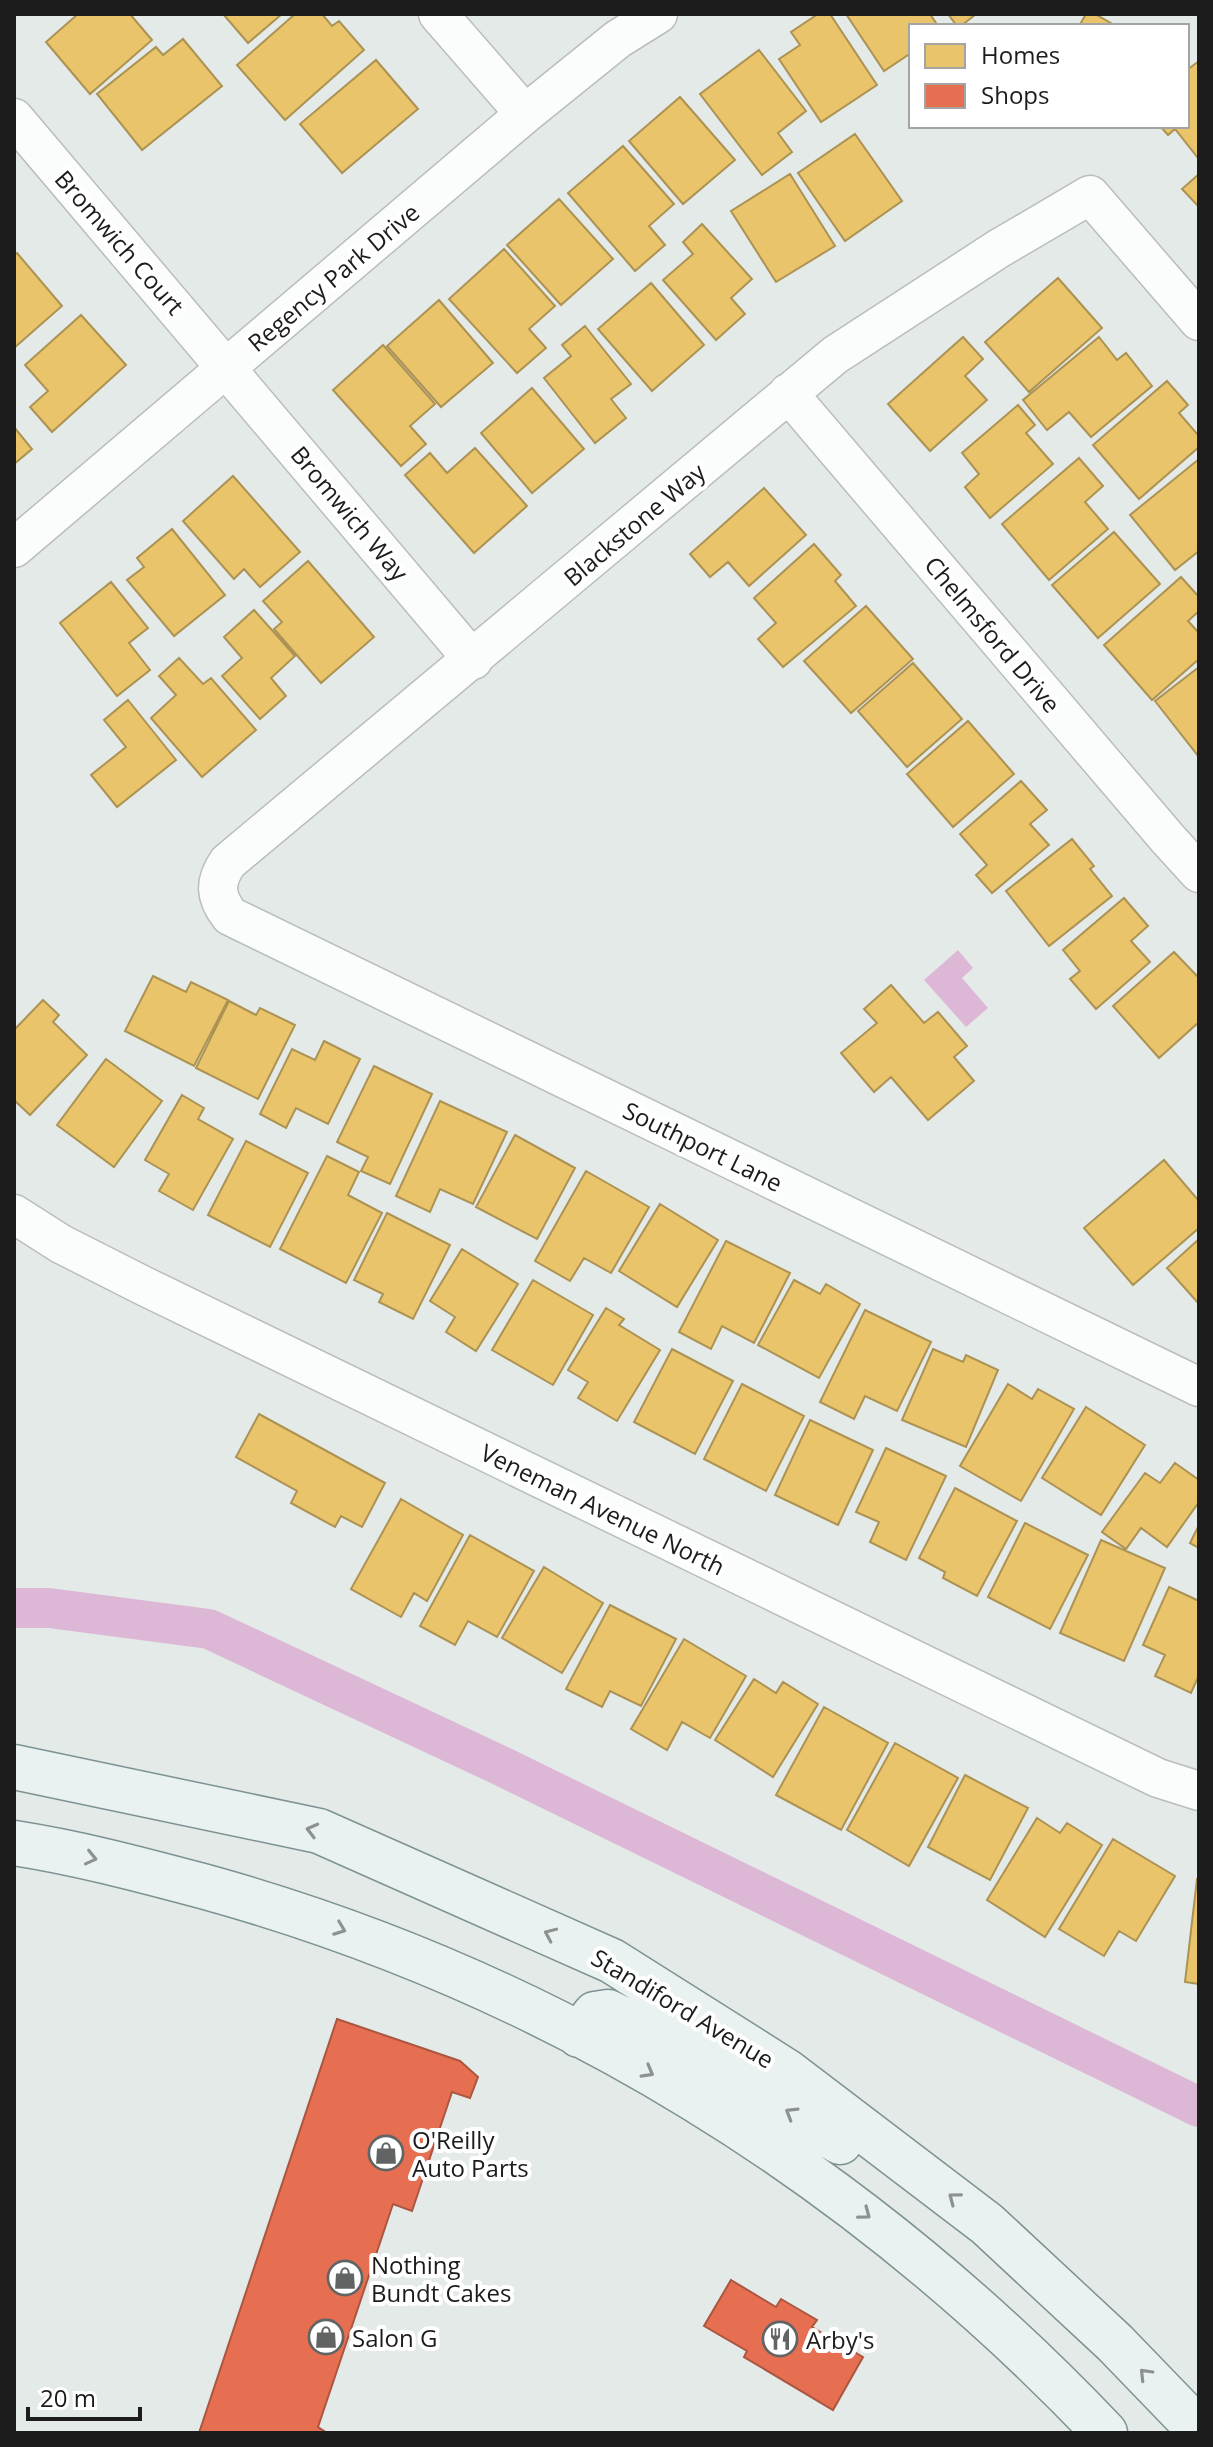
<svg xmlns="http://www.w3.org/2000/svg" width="1213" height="2447" viewBox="0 0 1213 2447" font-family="'Open Sans',sans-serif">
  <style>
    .water { fill: #ddb8d6 }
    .homes { fill: #e9c46a; stroke: #ac9253; stroke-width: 2 }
    .shops { fill: #e76f51; stroke: #aa5641; stroke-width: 2 }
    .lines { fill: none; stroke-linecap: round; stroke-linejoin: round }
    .canal { stroke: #ddb8d6; stroke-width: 40 }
    .street-casing { stroke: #bbbdbd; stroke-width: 41 }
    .secondary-casing { stroke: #7d9293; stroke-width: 47 }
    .street { stroke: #fbfcfc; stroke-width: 38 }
    .secondary { stroke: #e9f2f1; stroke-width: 44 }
    .oneway { stroke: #8d9291 }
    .labels { text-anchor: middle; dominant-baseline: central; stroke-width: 8; stroke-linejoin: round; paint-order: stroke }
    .street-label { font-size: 24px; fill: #1c1c1c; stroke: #fff }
    .poi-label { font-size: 24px; fill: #1c1c1c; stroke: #fff; text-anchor: start }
  </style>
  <rect width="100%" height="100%" fill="#e4eae8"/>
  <path class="water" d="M958 950 973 968 962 978 988 1008 966 1027 924 980Z"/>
  <path class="homes" d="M78 14H130L152 40 90 94 46 42Z
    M223 14H282L248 43Z
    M295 14H322L332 26 339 21 364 50 285 120 237 65Z
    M818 14H830L877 85 821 122 779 59 800 45 791 32Z
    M846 14H930L938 26H911V53L884 71Z
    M948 14H976L961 26H957Z
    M1086 14H1095L1116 26H1079Z
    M183 39 222 86 142 150 97 94 156 47 163 55Z
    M759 50 806 111 778 133 792 152 762 175 700 94Z
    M376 60 418 109 342 173 300 124Z
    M1199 61V158H1198L1175 129 1168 135 1160 126H1187V70Z
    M680 97 735 160 683 204 629 141Z
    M855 134 902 201 845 241 798 173Z
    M623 146 674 204 649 226 665 245 635 271 568 193Z
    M790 174 835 246 776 282 731 211Z
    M1199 174V207L1182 189Z
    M559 199 613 259 561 305 507 245Z
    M702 224 752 279 731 298 745 314 716 340 663 280 693 254 683 242Z
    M504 249 555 306 529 329 546 348 517 373 449 299Z
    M17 253 62 306 14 348V255Z
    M1058 278 1102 328 1029 392 985 342Z
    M651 283 704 345 652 391 598 329Z
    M439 300 493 363 441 407 387 346Z
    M81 315 126 365 52 432 30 407 48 391 25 365Z
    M585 326 631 384 611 399 626 418 595 443 544 378 571 356 562 345Z
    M963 337 983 359 965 376 987 400 930 451 888 404Z
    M1099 337 1117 360 1126 353 1152 386 1091 437 1069 412 1047 430 1023 400Z
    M383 345 435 404 410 426 426 444 401 466 333 390Z
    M1167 381 1188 405 1179 413 1199 436V447L1139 499 1093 445Z
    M532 388 584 449 532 493 481 433Z
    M1018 405 1035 425 1026 433 1053 464 990 518 965 487 979 474 962 453Z
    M14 427 32 449 14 464Z
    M475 448 527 506 474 553 405 475 430 453 447 473Z
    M1079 458 1103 486 1085 502 1108 529 1049 580 1002 524Z
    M1199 459V551L1175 570 1130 515Z
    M233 476 300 552 260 587 244 569 234 579 183 521Z
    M764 488 806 535 749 586 728 562 710 577 690 554Z
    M172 529 225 595 174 636 127 580 144 567 137 558Z
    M1114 532 1160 584 1098 638 1052 585Z
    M814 544 841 575 835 581 856 606 783 667 758 639 776 623 754 598Z
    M308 561 374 637 321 683 274 629 282 622 263 601Z
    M1181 577 1199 597V611L1188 621 1199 633V659L1152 700 1104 645Z
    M111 582 148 628 129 643 150 670 117 696 60 623Z
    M866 606 913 659 851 713 804 661Z
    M254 610 295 656 271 678 286 696 260 719 222 676 242 658 224 637Z
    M179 658 203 684 211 678 256 730 202 777 151 718 176 695 159 676Z
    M913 663 962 719 907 767 858 711Z
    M1199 667V757L1155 701Z
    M128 700 176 760 117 807 91 775 126 747 104 720Z
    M968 721 1014 774 953 827 907 774Z
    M1021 781 1047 810 1030 824 1049 845 992 893 976 875 987 865 960 834Z
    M1072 839 1094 866 1090 869 1112 896 1049 946 1006 891Z
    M1124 898 1148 926 1131 941 1150 962 1096 1009 1070 979 1080 971 1063 950Z
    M1174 952 1199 978V1022L1159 1058 1113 1006Z
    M153 976 186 992 191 982 228 1000 194 1066 125 1031Z
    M891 985 924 1023 938 1012 967 1046 954 1057 974 1081 928 1120 891 1077 874 1092 841 1053 877 1023 864 1009Z
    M43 1000 59 1015 53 1022 87 1055 30 1115 14 1100V1030Z
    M229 1001 256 1015 260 1008 295 1025 258 1099 196 1068Z
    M324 1041 360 1059 328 1124 296 1108 286 1128 260 1114 292 1049 315 1060Z
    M106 1059 162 1101 114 1167 57 1125Z
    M374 1066 432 1094 390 1184 361 1171 368 1157 337 1142Z
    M182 1095 204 1108 198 1119 233 1139 193 1210 159 1191 169 1174 145 1160Z
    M440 1101 507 1132 473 1204 440 1189 430 1212 396 1196Z
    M515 1135 575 1168 537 1239 476 1207Z
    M246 1141 308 1173 270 1247 208 1215Z
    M327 1156 359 1172 348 1195 382 1213 346 1283 280 1249Z
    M1164 1160 1199 1201V1228L1133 1285 1084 1228Z
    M586 1171 649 1207 611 1273 584 1258 570 1281 535 1261Z
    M660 1204 718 1240 677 1307 619 1271Z
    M387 1213 450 1245 413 1319 379 1302 383 1294 354 1280Z
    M1199 1239V1304L1167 1268Z
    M726 1241 790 1273 754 1343 722 1326 711 1349 679 1332Z
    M462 1249 518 1284 476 1351 446 1332 455 1317 430 1301Z
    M533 1280 593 1315 553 1385 492 1350Z
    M794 1280 820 1294 826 1284 860 1304 819 1378 758 1345Z
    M606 1308 624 1319 619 1325 660 1350 617 1421 578 1398 588 1382 568 1370Z
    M865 1310 931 1342 897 1411 865 1396 854 1419 820 1402Z
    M672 1349 733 1381 695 1454 634 1422Z
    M933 1349 963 1362 966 1355 998 1370 966 1447 902 1420Z
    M742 1384 804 1416 766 1491 704 1459Z
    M1008 1384 1032 1399 1038 1389 1074 1409 1021 1501 960 1466Z
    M1086 1407 1145 1445 1101 1515 1042 1478Z
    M259 1414 385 1483 362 1527 341 1516 335 1527 291 1503 297 1491 236 1457Z
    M810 1420 873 1450 838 1525 775 1495Z
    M886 1448 946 1476 906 1560 870 1542 879 1522 856 1512Z
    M1175 1463 1199 1480V1502L1167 1547 1141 1528 1126 1549 1102 1532 1145 1473 1160 1483Z
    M955 1488 1017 1521 977 1596 943 1578 945 1572 919 1558Z
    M401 1499 463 1535 427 1601 414 1593 401 1617 351 1589Z
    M1025 1523 1088 1555 1050 1629 988 1597Z
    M1199 1525V1548L1190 1543Z
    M470 1535 534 1571 497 1637 468 1621 455 1645 420 1626Z
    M1101 1540 1165 1568 1124 1661 1060 1633Z
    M544 1567 603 1603 562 1673 502 1638Z
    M1169 1587 1199 1601V1675L1191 1693 1155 1676 1165 1655 1143 1645Z
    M610 1605 676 1639 641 1706 610 1691 602 1707 566 1689Z
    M684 1639 746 1676 710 1738 682 1722 667 1750 631 1729Z
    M754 1679 776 1693 783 1682 818 1704 773 1777 715 1740Z
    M824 1707 888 1743 841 1830 776 1795Z
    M895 1743 958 1778 909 1866 847 1830Z
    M965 1775 1028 1808 990 1880 928 1847Z
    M1037 1818 1060 1833 1067 1823 1102 1845 1045 1937 987 1900Z
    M1113 1839 1175 1876 1136 1941 1119 1931 1104 1956 1059 1929Z
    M1197 1879H1199V1984L1185 1982Z"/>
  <path class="shops" d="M337 2019 460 2061 478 2077 470 2098 452 2092 412 2211 393 2204 318 2427 327 2433H199Z
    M731 2280 776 2307 781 2299 817 2320 812 2327 863 2357 833 2410 744 2357 747 2351 704 2326Z"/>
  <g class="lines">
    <path class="canal" d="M14 1608H49L209 1629 495 1763 1199 2107"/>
    <g class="street-casing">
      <path id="street" d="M438 14 525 114
        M14 118 473 660
        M1199 321 1090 195 998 249 835 355 228 862C214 882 215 897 230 916L1199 1387
        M788 393 1168 839 1199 873
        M14 548 525 114 618 39 658 14
        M14 1214 61 1244 144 1286 1158 1778 1199 1791"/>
    </g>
    <g class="secondary-casing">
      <path id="secondary" d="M14 1767 319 1831 612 1961 786 2071 987 2224 1115 2343 1199 2430
        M14 1843C79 1853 142 1870 206 1887 555 1984 856 2171 1105 2433
        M579 2035 595 2014 608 2012 662 2039 840 2142"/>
    </g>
    <use href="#street" class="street"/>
    <use href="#secondary" class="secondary"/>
  </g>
  <defs><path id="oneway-chevron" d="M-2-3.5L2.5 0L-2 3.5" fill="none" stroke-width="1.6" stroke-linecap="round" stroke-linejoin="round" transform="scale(2)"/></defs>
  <g class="oneway">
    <use href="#oneway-chevron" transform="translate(312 1830) rotate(-165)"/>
    <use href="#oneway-chevron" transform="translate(91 1858) rotate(13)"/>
    <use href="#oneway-chevron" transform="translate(340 1929) rotate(21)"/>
    <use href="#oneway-chevron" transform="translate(550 1934) rotate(-156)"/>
    <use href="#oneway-chevron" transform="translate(648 2072) rotate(29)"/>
    <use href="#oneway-chevron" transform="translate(791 2113) rotate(-149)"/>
    <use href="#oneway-chevron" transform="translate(954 2198) rotate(-143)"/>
    <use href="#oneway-chevron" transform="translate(865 2214) rotate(37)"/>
    <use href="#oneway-chevron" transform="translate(1145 2374) rotate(-134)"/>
  </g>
  <defs>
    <g id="shop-ring" transform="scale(1.8)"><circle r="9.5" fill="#fff" stroke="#626463" stroke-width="1.5"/><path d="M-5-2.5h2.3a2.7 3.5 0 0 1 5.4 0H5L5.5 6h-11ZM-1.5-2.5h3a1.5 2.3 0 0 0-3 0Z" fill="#626463"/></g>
    <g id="restaurant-ring" transform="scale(1.8)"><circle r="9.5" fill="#fff" stroke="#626463" stroke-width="1.5"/><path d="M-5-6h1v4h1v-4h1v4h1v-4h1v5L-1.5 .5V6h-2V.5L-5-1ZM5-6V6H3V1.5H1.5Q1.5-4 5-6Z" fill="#626463"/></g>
  </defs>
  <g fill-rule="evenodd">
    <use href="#shop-ring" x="386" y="2153"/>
    <use href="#shop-ring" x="345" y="2278"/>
    <use href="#shop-ring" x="326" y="2337"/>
    <use href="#restaurant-ring" x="780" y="2339"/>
  </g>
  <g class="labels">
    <g class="street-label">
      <text transform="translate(120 242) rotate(49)">Bromwich Court</text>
      <text transform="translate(333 277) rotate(-40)">Regency Park Drive</text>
      <text transform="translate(350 513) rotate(50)">Bromwich Way</text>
      <text transform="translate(634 524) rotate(-40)">Blackstone Way</text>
      <text transform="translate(993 634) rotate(50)">Chelmsford Drive</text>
      <text transform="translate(703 1146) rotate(26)">Southport Lane</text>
      <text transform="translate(603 1509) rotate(26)">Veneman Avenue North</text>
      <text transform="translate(683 2008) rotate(31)">Standiford Avenue</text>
    </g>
    <g class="poi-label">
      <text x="412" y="2139">O'Reilly<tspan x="412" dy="28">Auto Parts</tspan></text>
      <text x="371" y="2264">Nothing<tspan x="371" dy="28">Bundt Cakes</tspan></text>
      <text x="352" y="2337">Salon G</text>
      <text x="806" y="2339">Arby's</text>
    </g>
  </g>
  <rect width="1213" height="2447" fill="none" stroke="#1c1c1c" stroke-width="32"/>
  <rect x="909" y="24" width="280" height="104" fill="#ffffff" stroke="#a4a4a4" stroke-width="2"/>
  <rect x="925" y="44" width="40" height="24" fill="#e9c46a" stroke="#a4a4a4" stroke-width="2"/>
  <text x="981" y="64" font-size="24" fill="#1c1c1c">Homes</text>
  <rect x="925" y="84" width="40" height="24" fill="#e76f51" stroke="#a4a4a4" stroke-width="2"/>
  <text x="981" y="104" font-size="24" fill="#1c1c1c">Shops</text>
  <path d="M28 2407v12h112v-12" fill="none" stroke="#1c1c1c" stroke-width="4"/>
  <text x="40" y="2407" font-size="24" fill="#1c1c1c" stroke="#ffffff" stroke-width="6" paint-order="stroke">20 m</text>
</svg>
